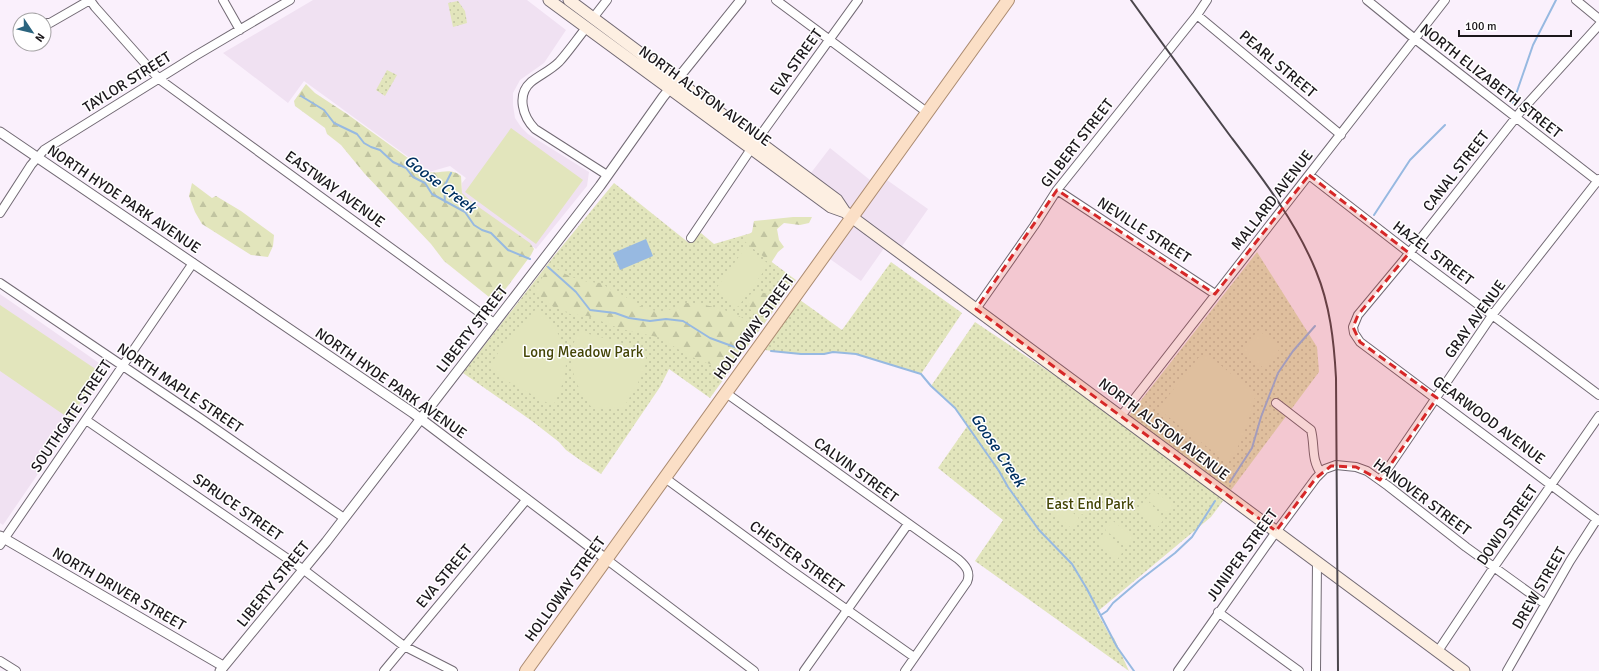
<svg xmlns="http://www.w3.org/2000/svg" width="1599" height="671" viewBox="0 0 1599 671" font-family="Signika,sans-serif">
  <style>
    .built { fill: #f0e1f2 }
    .grass { fill: url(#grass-dots) }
    .forest { fill: url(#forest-firs) }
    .garden { fill: #e2e5bc }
    .water { fill: #97b9e1 }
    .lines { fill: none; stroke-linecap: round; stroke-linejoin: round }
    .stream { stroke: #97b9e1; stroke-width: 2 }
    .minor-casing { stroke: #726a74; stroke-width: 10 }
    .tertiary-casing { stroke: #726a74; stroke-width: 11 }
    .secondary-casing { stroke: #726a74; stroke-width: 13 }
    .primary-casing { stroke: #ab8b71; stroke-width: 14 }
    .minor { stroke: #fff; stroke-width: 8 }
    .tertiary { stroke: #fff; stroke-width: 9 }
    .secondary { stroke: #fdefe2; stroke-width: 11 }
    .primary { stroke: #fbdfc6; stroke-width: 12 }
    .rail { stroke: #4b464c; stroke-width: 2 }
    .marked { fill: #d62828; fill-opacity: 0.2; stroke: #d62828; stroke-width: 3; stroke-dasharray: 8 5; stroke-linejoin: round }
    .labels { text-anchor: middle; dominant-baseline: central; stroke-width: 3; stroke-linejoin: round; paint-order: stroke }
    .street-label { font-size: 15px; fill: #1b171b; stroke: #fff }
    .park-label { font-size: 15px; fill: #444506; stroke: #fff }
    .water-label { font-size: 16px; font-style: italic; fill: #003161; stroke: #fff }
  </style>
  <defs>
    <pattern id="grass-dots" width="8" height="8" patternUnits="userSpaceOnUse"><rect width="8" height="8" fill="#e2e5bc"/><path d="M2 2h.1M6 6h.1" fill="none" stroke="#c1c4a1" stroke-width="1.8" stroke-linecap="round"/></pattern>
    <pattern id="forest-firs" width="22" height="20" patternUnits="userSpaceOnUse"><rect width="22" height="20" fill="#e2e5bc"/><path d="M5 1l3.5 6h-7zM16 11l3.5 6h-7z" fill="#c1c4a1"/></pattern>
  </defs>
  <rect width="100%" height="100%" fill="#faf0fc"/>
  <path class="built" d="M313 0H527L566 30 544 63 520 80 513 93V105L515 118 521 127 528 134 589 172 587 186 536 249 462 196V183L466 178 450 166 429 172 304 81 288 103 223 53Z
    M830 148 880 188 887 180 928 209 900 249 889 241 861 281 830 259 859 216 807 178Z
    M0 294 109 370 3 525 0 523Z"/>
  <path class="grass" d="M458 1 465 11 467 23 453 27 448 3Z
    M387 70 397 75 385 96 376 90Z
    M614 183 689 243 701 233 714 244 772 227 753 248 796 280 710 398 669 369 660 387 601 474 580 460 566 450 559 442 532 421 463 373 554 256Z
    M1257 252 1317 347 1319 372 1211 517 1097 612 1109 634 1114 638 1129 671 975 561 1003 520 938 468 968 425 951 403 931 386 975 322 1124 422Z
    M891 262 962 313 921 374 856 354 833 352 822 354 786 353 765 350 800 300 842 330Z"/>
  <path class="forest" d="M306 84 315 93 347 114 426 171C440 176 448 166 461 176L462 193 473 203 530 243 534 249 531 255 501 295 494 301 444 261 431 244 364 173 341 145 327 134 325 128 295 106 294 101Z
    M192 183 212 198 216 196 241 211 274 235 273 246 268 257 251 255 202 224 195 212 189 196Z
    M793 217H812L809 223 800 225 784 223 777 229 779 240 784 247 778 252 771 263 743 240 752 232 754 221Z
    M553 267C572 278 580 282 602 283 608 289 613 290 620 294 626 296 630 301 635 304 641 307 652 311 658 311 671 312 679 304 687 303 699 302 750 313 750 328 750 334 742 341 737 344 731 350 738 360 722 368L698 360 676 348 662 338 621 329 588 316 570 314 552 306 538 294 536 288 545 273Z
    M756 292 781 295 761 319 755 316 748 306 749 295Z"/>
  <path class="garden" d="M511 128 583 180 536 244 465 192Z
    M745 248 769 264 738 307 715 290Z
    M0 305 100 372 70 419 0 371Z
    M537 308C570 339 574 366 553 406L509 382 493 370V361L503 345Z
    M1258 330 1281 347 1265 369 1242 352Z
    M578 331 622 343 645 354 647 361 638 383 624 407 592 408C573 384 565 360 578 331Z
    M1208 355 1256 394C1249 418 1243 443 1228 463L1158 409 1199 357Z
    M1070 488 1090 506 1082 515 1062 498Z
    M1153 490 1174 506 1167 516 1146 499Z
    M1059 501 1079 518 1071 528 1051 510Z
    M1144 502 1165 518 1157 528 1136 511Z
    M1113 521 1134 537 1127 547 1105 530Z
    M1103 534 1124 550 1117 560 1096 543Z"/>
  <path class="water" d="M646 239 653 256 620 270 613 253Z"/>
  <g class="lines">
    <path class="stream" d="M301 96 324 110 334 123 357 134 364 143 371 147 380 150 393 162 406 168 413 177 425 183 432 194 465 212 474 225 482 230 491 233 508 250 530 259
      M1513 103 1533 45 1556 0
      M445 202 444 187 451 173
      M1374 215 1410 160 1445 125
      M548 267 576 292 590 310 615 313 629 318 650 321 666 319 683 321 710 338 740 349
      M771 351 801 354H824L833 352 856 354 921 374 931 386 955 408 999 471 1008 487 1039 530 1072 564 1087 589 1117 647 1134 671
      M1230 482 1252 448 1261 417 1278 373 1293 351 1315 326
      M1101 615 1107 611 1113 603 1140 580 1175 553 1192 537 1215 501"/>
    <g class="minor-casing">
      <path id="minor" d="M90 0 95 7 159 79 494 323
        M223 0 240 30
        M776 0 928 113
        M1367 0 1415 39 1599 182
        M1576 0 1599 19
        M1197 15 1341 135
        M593 18 607 0
        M44 23H50L90 0
        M1599 25 1521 111 1403 261 1358 315 1353 327 1354 333 1360 342 1599 521
        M586 28C577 39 569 51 559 62 551 70 540 75 531 82 516 95 523 117 535 129L607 175
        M757 140 858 0
        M1309 175 1416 258 1599 395
        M1057 190 1215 294
        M0 213 31 165 44 150 195 56 290 0
        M691 238 751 149
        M0 283 200 418 344 518
        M976 309 1034 226 1057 190 1197 15 1207 0
        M726 393 958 559C966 566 971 572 967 582L905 671
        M1276 403 1311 430C1315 445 1311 460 1321 473
        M1121 416 1445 0
        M86 420 304 570 404 646 453 671
        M665 478 788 568 914 657
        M1380 480 1493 314 1599 179
        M0 545 193 263
        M606 559 754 671
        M1218 612 1299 671
        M1438 651 1494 567 1599 416
        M0 661 16 671
        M384 671 527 499
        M804 671 908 524
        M1178 671 1273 536 1316 478 1325 469 1336 465 1356 467 1367 471 1388 486 1466 547 1545 604
        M1316 671 1317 562
        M1507 671 1570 561 1597 519"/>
    </g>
    <g class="tertiary-casing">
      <path id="tertiary" d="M0 132 413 413 606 559
        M0 536 223 666
        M220 671 326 542 600 186 663 97 741 0"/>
    </g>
    <g class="secondary-casing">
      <path id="secondary" d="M549 0 831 207 845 212 853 218 1464 671
        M569 0 837 200 845 212"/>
    </g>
    <g class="primary-casing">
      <path id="primary" d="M526 671 1008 0"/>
    </g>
    <use href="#minor" class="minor"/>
    <use href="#tertiary" class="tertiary"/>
    <use href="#secondary" class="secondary"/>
    <use href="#primary" class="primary"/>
    <path class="rail" d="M1131 0C1164 46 1197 91 1231 137 1263 179 1296 222 1316 271 1330 305 1334 341 1336 378L1338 671"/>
  </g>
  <path class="marked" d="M1309 175 1409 253 1358 315 1353 327 1360 342 1437 398 1380 480 1356 467 1331 466 1316 478 1276 531 976 309 1057 190 1215 294Z"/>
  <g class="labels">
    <g class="street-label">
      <text transform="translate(796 62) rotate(-54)">EVA STREET</text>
      <text transform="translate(1278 64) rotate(40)">PEARL STREET</text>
      <text transform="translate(1491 81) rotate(38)">NORTH ELIZABETH STREET</text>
      <text transform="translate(127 82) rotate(-32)">TAYLOR STREET</text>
      <text transform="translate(705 96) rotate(36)">NORTH ALSTON AVENUE</text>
      <text transform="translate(1077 143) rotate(-52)">GILBERT STREET</text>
      <text transform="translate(1456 171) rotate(-52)">CANAL STREET</text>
      <text transform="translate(335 189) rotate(36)">EASTWAY AVENUE</text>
      <text transform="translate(124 199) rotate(34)">NORTH HYDE PARK AVENUE</text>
      <text transform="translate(1272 200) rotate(-52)">MALLARD AVENUE</text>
      <text transform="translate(1144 230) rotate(33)">NEVILLE STREET</text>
      <text transform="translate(1433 253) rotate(37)">HAZEL STREET</text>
      <text transform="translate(1475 319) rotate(-54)">GRAY AVENUE</text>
      <text transform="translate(754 327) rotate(-54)">HOLLOWAY STREET</text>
      <text transform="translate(472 329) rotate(-52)">LIBERTY STREET</text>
      <text transform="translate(391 383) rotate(35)">NORTH HYDE PARK AVENUE</text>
      <text transform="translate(180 388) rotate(34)">NORTH MAPLE STREET</text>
      <text transform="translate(71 416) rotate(-56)">SOUTHGATE STREET</text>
      <text transform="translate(1489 420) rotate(37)">GEARWOOD AVENUE</text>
      <text transform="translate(1164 429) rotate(37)">NORTH ALSTON AVENUE</text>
      <text transform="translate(856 470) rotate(36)">CALVIN STREET</text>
      <text transform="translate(1422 497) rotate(37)">HANOVER STREET</text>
      <text transform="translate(238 507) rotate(35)">SPRUCE STREET</text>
      <text transform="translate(1507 525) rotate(-55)">DOWD STREET</text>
      <text transform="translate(1242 555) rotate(-54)">JUNIPER STREET</text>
      <text transform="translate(797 557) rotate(36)">CHESTER STREET</text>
      <text transform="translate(444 576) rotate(-50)">EVA STREET</text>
      <text transform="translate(273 584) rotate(-51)">LIBERTY STREET</text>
      <text transform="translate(1539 588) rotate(-60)">DREW STREET</text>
      <text transform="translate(119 589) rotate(30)">NORTH DRIVER STREET</text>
      <text transform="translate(565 589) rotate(-54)">HOLLOWAY STREET</text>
    </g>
    <g class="park-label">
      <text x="583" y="352">Long Meadow Park</text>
      <text x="1090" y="504">East End Park</text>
    </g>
    <g class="water-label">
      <text transform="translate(440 184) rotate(37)">Goose Creek</text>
      <text transform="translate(998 450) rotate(56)">Goose Creek</text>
    </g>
  </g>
  <g transform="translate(32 32) rotate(125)"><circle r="19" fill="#ffffff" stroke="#a4a2a4"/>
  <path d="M0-3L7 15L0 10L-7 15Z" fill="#2b647e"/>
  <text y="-6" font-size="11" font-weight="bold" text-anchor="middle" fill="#1b171b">N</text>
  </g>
  <path d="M1459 30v6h112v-6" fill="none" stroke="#1b171b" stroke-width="2"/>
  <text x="1465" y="30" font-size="12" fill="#1b171b" stroke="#ffffff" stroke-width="3" paint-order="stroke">100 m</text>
</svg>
